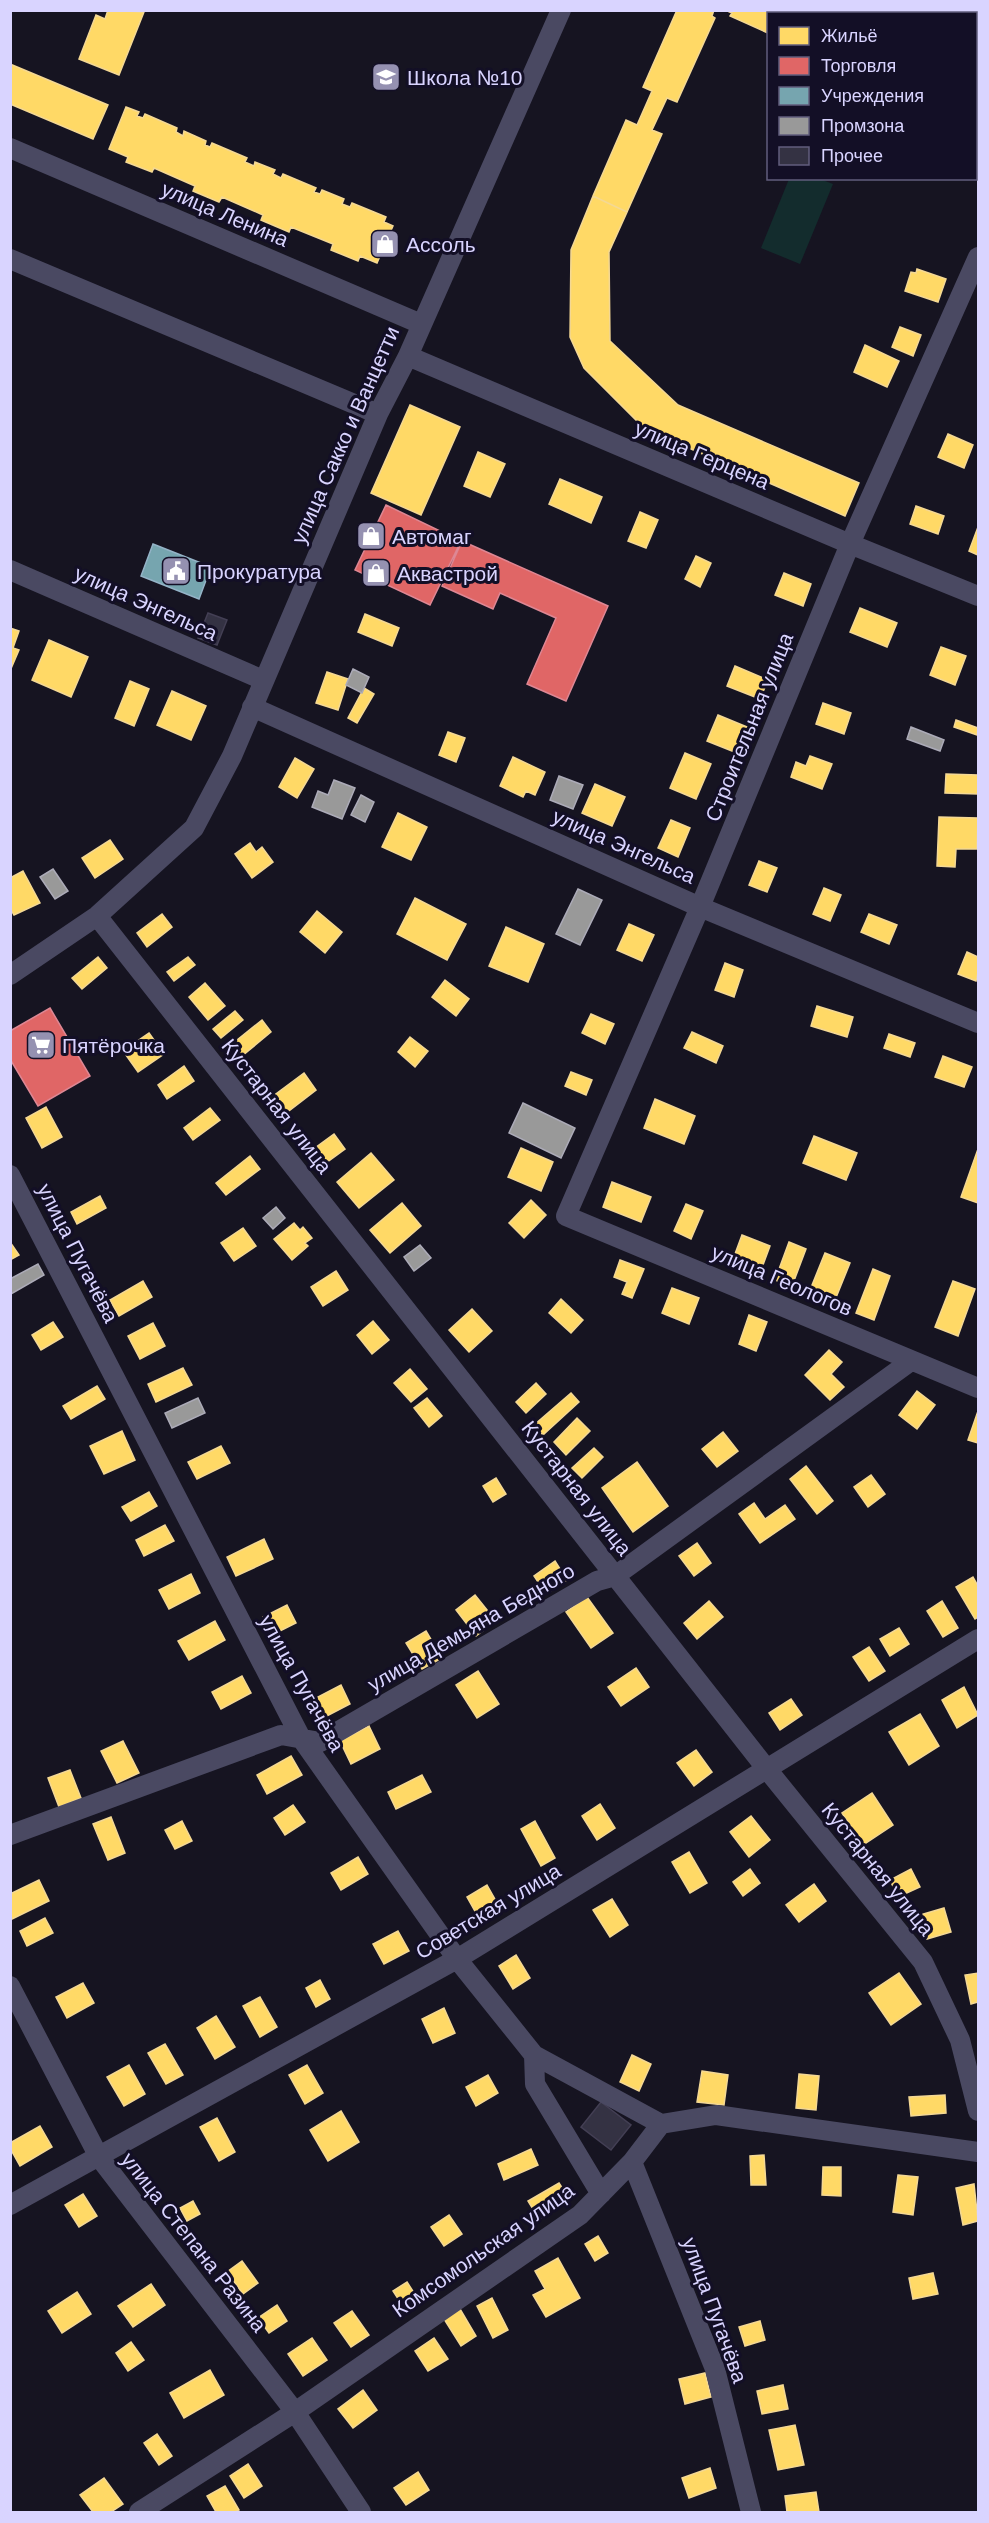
<svg xmlns="http://www.w3.org/2000/svg" width="989" height="2523" viewBox="0 0 989 2523" font-family="Helvetica,sans-serif">
  <style>
    .green { fill: #132c2d }
    .homes { fill: #ffd966; stroke: #f4d894; stroke-width: 1.5 }
    .shops { fill: #e06666; stroke: #de8794; stroke-width: 1.5 }
    .public { fill: #76a5af; stroke: #94b3c7; stroke-width: 1.5 }
    .industry { fill: #999; stroke: #acabb8; stroke-width: 1.5 }
    .building { fill: #343243; stroke: #433f54; stroke-width: 1.5 }
    .lines { fill: none; stroke-linecap: round; stroke-linejoin: round }
    .minor { stroke: #4a4962; stroke-width: 20 }
    .labels { text-anchor: middle; dominant-baseline: central; stroke-width: 6; stroke-linejoin: round; paint-order: stroke }
    .poi-label { font-size: 21px; fill: #d9d4ff; stroke: #130f26; text-anchor: start }
    .street-label { font-size: 21px; fill: #d9d4ff; stroke: #130f26 }
  </style>
  <rect width="100%" height="100%" fill="#161421"/>
  <path class="green" d="M789 179H820L833 184 800 264 761 248Z"/>
  <path class="homes" d="M108 10 144 12 119 75 79 59 96 15 105 19Z
    M677 10H714L712 16 715 18 677 102 667 98 652 130 662 134 627 212 593 196 626 120 637 125 652 91 643 87Z
    M725 10H809L815 14H768V33L730 16 732 13Z
    M10 64 108 105 93 139 10 104Z
    M126 107 139 112 137 116 143 118 145 114 177 128 176 132 183 136 184 131 206 141 205 145 210 147 212 143 247 158 245 162 254 166 255 162 275 170 273 174 281 178 283 174 316 188 314 192 320 194 322 190 344 199 342 204 350 207 352 203 386 217 384 222 393 226 377 263 360 256 358 261 331 250 333 244 291 227 289 232 261 220 263 215 222 197 219 202 193 191 195 186 154 168 152 172 126 162 128 157 109 149Z
    M593 196 627 212 609 252 610 341 678 405 859 483 845 516 645 429 584 368 570 337 571 250Z
    M917 269 946 279 938 302 905 291 911 272 916 273Z
    M900 327 921 335 913 356 892 347Z
    M865 345 899 361 887 387 854 372Z
    M410 405 460 427 421 515 371 493Z
    M948 434 973 445 964 468 938 457Z
    M478 452 505 464 490 497 464 486Z
    M560 479 602 497 591 523 549 504Z
    M916 506 944 516 938 534 910 524Z
    M640 512 658 520 646 548 628 541Z
    M978 527V555L969 551Z
    M696 556 711 563 700 587 685 579Z
    M784 573 811 584 803 606 775 595Z
    M860 608 897 623 887 647 850 632Z
    M365 614 399 628 392 646 358 632Z
    M10 628 19 631 13 648 19 650 10 671Z
    M49 640 88 657 71 697 32 680Z
    M941 647 966 656 955 685 930 675Z
    M735 666 768 680 760 699 727 686Z
    M327 672 348 679 338 710 316 703Z
    M130 681 149 689 134 726 115 718Z
    M364 688 374 694 357 723 348 718Z
    M172 691 206 706 191 740 157 725Z
    M823 703 851 713 844 734 816 724Z
    M718 715 747 727 737 753 707 741Z
    M956 720 978 728 977 735 954 727Z
    M448 732 465 738 456 762 439 755Z
    M685 753 711 764 696 799 670 788Z
    M810 756 832 764 822 789 791 777 796 762 806 766Z
    M513 757 545 772 535 795 526 791 523 797 500 786Z
    M295 758 314 769 297 798 279 787Z
    M946 774 978 775V794L945 793Z
    M595 784 625 797 612 826 582 813Z
    M398 813 427 827 411 860 382 847Z
    M939 817 978 818 977 849H956L955 867 937 866Z
    M671 820 690 828 678 857 658 848Z
    M110 840 123 859 95 878 82 858Z
    M250 843 256 852 262 847 273 862 252 878 235 854Z
    M759 861 777 868 767 892 749 885Z
    M23 871 40 903 14 915 10 908V878Z
    M824 888 841 895 830 921 813 914Z
    M415 898 466 924 447 960 397 934Z
    M317 911 342 932 325 953 300 932Z
    M162 914 172 927 147 947 137 933Z
    M869 914 897 925 889 944 861 932Z
    M629 924 654 935 642 961 617 950Z
    M506 927 544 944 528 982 489 966Z
    M967 952 978 957V973L976 981 958 974Z
    M98 957 107 968 82 989 72 978Z
    M188 957 195 965 174 981 167 972Z
    M725 963 743 970 734 997 715 990Z
    M445 980 469 999 456 1016 432 997Z
    M205 983 225 1006 208 1020 189 997Z
    M817 1006 853 1017 847 1037 811 1026Z
    M235 1011 243 1020 221 1038 213 1029Z
    M591 1014 614 1024 605 1044 582 1033Z
    M262 1020 271 1032 242 1056 232 1044Z
    M692 1032 723 1046 716 1063 684 1048Z
    M149 1033 164 1054 138 1072 123 1051Z
    M889 1034 915 1043 910 1057 884 1048Z
    M410 1037 428 1051 415 1067 398 1052Z
    M943 1056 972 1067 964 1087 935 1077Z
    M184 1066 194 1081 167 1099 158 1085Z
    M571 1072 592 1080 586 1095 565 1086Z
    M304 1073 316 1090 285 1114 272 1097Z
    M655 1099 695 1116 684 1144 644 1128Z
    M46 1107 62 1137 42 1148 26 1118Z
    M210 1108 220 1120 193 1140 184 1128Z
    M334 1134 345 1149 326 1163 315 1148Z
    M814 1136 857 1153 846 1180 803 1163Z
    M521 1148 553 1162 541 1191 508 1177Z
    M978 1149V1203L961 1197Z
    M371 1153 394 1180 359 1208 337 1182Z
    M250 1156 260 1169 226 1195 216 1183Z
    M612 1182 651 1197 641 1222 603 1207Z
    M100 1196 106 1208 77 1224 71 1212Z
    M531 1200 546 1215 524 1238 509 1223Z
    M402 1203 421 1226 390 1253 370 1230Z
    M686 1204 703 1211 691 1239 674 1231Z
    M294 1223 300 1230 303 1227 312 1238 305 1243 308 1246 292 1260 274 1239Z
    M243 1228 256 1246 234 1261 221 1243Z
    M742 1235 770 1246 760 1273 732 1262Z
    M10 1242 19 1255 10 1260Z
    M789 1242 806 1249 792 1286 775 1280Z
    M825 1253 850 1263 835 1300 810 1290Z
    M620 1260 644 1269 632 1298 622 1294 627 1282 614 1277Z
    M873 1269 890 1276 874 1320 856 1313Z
    M336 1271 348 1290 323 1306 311 1287Z
    M143 1281 152 1297 119 1316 110 1300Z
    M953 1281 975 1289 958 1336 935 1327Z
    M672 1288 699 1298 689 1324 662 1313Z
    M561 1299 583 1320 571 1333 549 1313Z
    M472 1309 492 1331 469 1352 449 1330Z
    M749 1315 767 1322 756 1351 739 1344Z
    M373 1321 389 1340 372 1354 357 1335Z
    M53 1322 63 1337 41 1350 32 1335Z
    M153 1323 165 1346 140 1359 128 1336Z
    M829 1350 842 1362 831 1374 844 1387 830 1400 805 1375Z
    M183 1368 192 1385 156 1402 148 1384Z
    M410 1369 427 1389 411 1402 394 1383Z
    M536 1383 546 1394 526 1413 516 1402Z
    M97 1386 105 1399 71 1419 63 1406Z
    M917 1391 935 1405 917 1429 899 1415Z
    M571 1393 579 1402 543 1435 534 1425Z
    M427 1398 442 1416 429 1427 414 1408Z
    M978 1411V1443L968 1440Z
    M577 1418 590 1431 566 1455 554 1442Z
    M122 1431 135 1460 104 1474 90 1446Z
    M723 1432 738 1451 717 1467 702 1449Z
    M221 1446 230 1463 197 1479 188 1462Z
    M594 1448 603 1457 582 1478 572 1468Z
    M637 1462 668 1506 633 1532 602 1488Z
    M806 1466 833 1501 817 1514 790 1479Z
    M871 1475 885 1494 868 1507 854 1487Z
    M496 1478 506 1494 493 1502 483 1486Z
    M149 1492 157 1506 131 1521 122 1507Z
    M754 1503 765 1519 785 1505 795 1519 760 1543 739 1514Z
    M165 1525 174 1541 144 1556 136 1540Z
    M264 1539 273 1559 236 1576 227 1557Z
    M697 1543 711 1563 694 1576 679 1556Z
    M555 1561 567 1580 546 1594 534 1576Z
    M191 1574 200 1593 169 1609 159 1590Z
    M973 1577 978 1586V1617L975 1619 956 1587Z
    M475 1595 496 1621 476 1636 456 1610Z
    M587 1597 613 1633 591 1648 566 1612Z
    M709 1601 723 1617 697 1639 684 1623Z
    M942 1601 958 1628 943 1637 927 1611Z
    M287 1605 296 1623 272 1635 263 1617Z
    M215 1621 225 1640 189 1660 178 1641Z
    M899 1628 909 1644 890 1656 880 1639Z
    M426 1631 442 1658 422 1669 406 1643Z
    M869 1647 885 1671 869 1681 853 1657Z
    M636 1668 649 1687 621 1706 608 1687Z
    M478 1671 499 1704 477 1718 456 1685Z
    M242 1676 251 1693 221 1709 212 1692Z
    M341 1685 350 1704 323 1718 314 1699Z
    M964 1687 978 1715 957 1728 942 1700Z
    M791 1699 802 1715 780 1730 769 1713Z
    M920 1714 939 1746 909 1765 889 1732Z
    M369 1726 380 1749 351 1764 340 1741Z
    M123 1741 139 1773 117 1783 101 1751Z
    M696 1750 712 1772 694 1786 677 1763Z
    M291 1756 302 1775 267 1794 257 1775Z
    M70 1770 81 1798 59 1807 48 1778Z
    M422 1775 431 1792 396 1809 388 1792Z
    M872 1793 893 1825 863 1845 842 1813Z
    M600 1804 615 1828 597 1840 582 1816Z
    M293 1805 305 1822 285 1835 274 1818Z
    M751 1816 770 1840 749 1857 730 1832Z
    M111 1817 125 1853 108 1860 93 1824Z
    M182 1821 192 1841 175 1849 165 1830Z
    M535 1821 555 1858 541 1866 521 1829Z
    M689 1852 707 1883 690 1893 672 1862Z
    M358 1857 368 1874 341 1890 331 1873Z
    M750 1869 760 1883 743 1896 733 1882Z
    M911 1869 920 1887 898 1897 890 1880Z
    M39 1880 49 1901 10 1920V1894Z
    M814 1884 826 1901 799 1922 786 1905Z
    M487 1885 496 1901 476 1913 467 1897Z
    M612 1899 628 1925 610 1937 593 1910Z
    M944 1908 951 1932 927 1939 920 1915Z
    M45 1918 53 1933 27 1946 20 1931Z
    M398 1931 409 1951 384 1964 373 1944Z
    M516 1955 530 1978 513 1989 499 1966Z
    M899 1973 921 2004 891 2025 869 1993Z
    M978 1973V2002L971 2004 965 1975Z
    M320 1980 330 1999 316 2007 306 1988Z
    M83 1983 94 2003 67 2018 56 1997Z
    M260 1997 277 2027 260 2037 243 2006Z
    M444 2008 455 2033 433 2043 422 2019Z
    M216 2016 235 2047 215 2059 197 2028Z
    M165 2044 183 2075 166 2084 148 2053Z
    M632 2055 651 2064 639 2091 620 2082Z
    M129 2065 145 2094 124 2106 107 2077Z
    M307 2065 323 2093 305 2104 289 2075Z
    M702 2071 728 2075 724 2105 697 2102Z
    M799 2074 819 2076 816 2110 796 2108Z
    M488 2075 498 2093 476 2106 466 2087Z
    M945 2095 946 2113 911 2116 909 2097Z
    M341 2111 359 2142 328 2161 310 2130Z
    M217 2118 235 2152 219 2161 200 2127Z
    M40 2126 52 2147 20 2166 10 2148V2143Z
    M531 2149 538 2165 504 2180 498 2164Z
    M764 2155 766 2185H751L750 2156Z
    M823 2167H841V2196L822 2195Z
    M898 2175 918 2177 913 2215 893 2212Z
    M559 2183 570 2200 539 2219 528 2201Z
    M974 2184 978 2221 963 2225 956 2188Z
    M83 2194 97 2216 79 2227 65 2205Z
    M193 2201 200 2214 187 2221 180 2208Z
    M449 2215 462 2234 444 2246 431 2227Z
    M598 2236 608 2253 595 2261 585 2244Z
    M558 2258 580 2298 546 2317 533 2295 545 2289 535 2271Z
    M242 2261 258 2283 243 2294 227 2272Z
    M933 2273 938 2294 913 2299 909 2278Z
    M407 2282 418 2299 404 2308 393 2291Z
    M151 2284 165 2305 133 2327 118 2306Z
    M77 2292 91 2314 62 2333 48 2311Z
    M492 2298 508 2330 493 2338 477 2306Z
    M277 2305 287 2321 269 2333 258 2318Z
    M460 2309 476 2336 461 2346 444 2319Z
    M352 2311 369 2335 351 2347 334 2323Z
    M760 2321 765 2340 745 2346 739 2327Z
    M312 2338 327 2360 303 2376 288 2354Z
    M434 2338 448 2359 428 2371 415 2351Z
    M131 2342 144 2360 128 2371 116 2353Z
    M210 2370 224 2395 184 2418 170 2393Z
    M705 2373 711 2397 685 2404 679 2379Z
    M783 2385 788 2409 762 2414 757 2391Z
    M363 2390 377 2410 353 2428 338 2409Z
    M795 2425 804 2465 778 2470 769 2430Z
    M157 2434 172 2456 159 2465 144 2443Z
    M248 2464 262 2486 244 2498 230 2476Z
    M710 2468 716 2488 689 2498 682 2478Z
    M418 2472 429 2490 406 2505 394 2488Z
    M104 2478 123 2504 111 2512H93L80 2495Z
    M225 2486 239 2510 235 2512H216L207 2496Z
    M816 2492 819 2512H787L785 2496Z"/>
  <path class="shops" d="M386 505 461 541 430 605 355 570Z
    M462 541 608 606 566 701 527 684 556 618 500 593 493 609 442 586Z
    M50 1008 90 1076 38 1106 10 1059V1031Z"/>
  <path class="public" d="M153 544 211 567 199 599 141 576Z"/>
  <path class="industry" d="M353 669 369 677 362 693 346 685Z
    M911 727 944 740 940 751 907 739Z
    M559 776 583 785 573 809 550 800Z
    M334 780 355 788 342 819 312 807 318 791 328 795Z
    M361 795 374 802 365 822 351 815Z
    M53 869 68 891 55 899 40 877Z
    M578 889 602 900 580 945 556 934Z
    M523 1103 575 1128 561 1158 509 1133Z
    M276 1207 285 1218 273 1229 263 1218Z
    M420 1245 431 1258 414 1271 404 1257Z
    M38 1264 44 1275 11 1294 10 1279Z
    M198 1398 205 1413 172 1428 165 1413Z"/>
  <path class="building" d="M208 613 227 620 217 645 198 638Z
    M601 2102 631 2125 611 2150 581 2127Z"/>
  <g class="lines">
    <path class="minor" d="M10 148 421 324
      M978 257 850 544 700 907 566 1216 978 1388
      M10 259 378 414
      M408 356 850 544 978 596
      M10 570 263 680
      M252 707 700 907 978 1023
      M97 916 766 1768 923 1962 960 2040 978 2111
      M10 975 97 916 194 828 232 756 378 414 408 356 561 10
      M10 1175 301 1738 457 1959 534 2055 661 2124
      M10 1835 281 1735 320 1742 597 1581 615 1576 911 1361
      M10 1986 99 2157 295 2412 361 2512
      M534 2055 535 2084 601 2194
      M632 2162 715 2369 751 2512
      M10 2205 457 1959 978 1639
      M139 2512 295 2412 580 2215 632 2162 661 2124 716 2115 978 2152"/>
  </g>
  <defs>
    <g id="school-square" transform="scale(1.5)"><rect x="-9" y="-9" width="18" height="18" rx="4" fill="#9591b1" stroke="#130f26"/><path d="M0-5L7-2L0 1L-7-2ZM-4 1L0 2.5L4 1V4Q0 6-4 4Z" fill="#fff"/></g>
    <g id="shop-square" transform="scale(1.5)"><rect x="-9" y="-9" width="18" height="18" rx="4" fill="#9591b1" stroke="#130f26"/><path d="M-5-2.5h2.3a2.7 3.5 0 0 1 5.4 0H5L5.5 6h-11ZM-1.5-2.5h3a1.5 2.3 0 0 0-3 0Z" fill="#fff"/></g>
    <g id="civic-square" transform="scale(1.5)"><rect x="-9" y="-9" width="18" height="18" rx="4" fill="#9591b1" stroke="#130f26"/><path d="M-.6-6.5H3V-4.5H.6V-3L4-1V1h2V6H-6V1h2V-1L-.6-3ZM-1.2 2.5V6h2.4V2.5Z" fill="#fff"/></g>
    <g id="supermarket-square" transform="scale(1.5)"><rect x="-9" y="-9" width="18" height="18" rx="4" fill="#9591b1" stroke="#130f26"/><path d="M-6-5.5h2.5l.6 2H6L4.5 2H-2.5L-4.4-4H-6ZM-1.5 3.2a1.3 1.3 0 1 0 .1 0ZM3 3.2a1.3 1.3 0 1 0 .1 0Z" fill="#fff"/></g>
  </defs>
  <g fill-rule="evenodd">
    <use href="#school-square" x="386" y="77"/>
    <use href="#shop-square" x="385" y="244"/>
    <use href="#shop-square" x="371" y="536"/>
    <use href="#civic-square" x="176" y="571"/>
    <use href="#shop-square" x="376" y="573"/>
    <use href="#supermarket-square" x="41" y="1045"/>
  </g>
  <g class="labels">
    <g class="poi-label">
      <text x="407" y="77">Школа №10</text>
      <text x="406" y="244">Ассоль</text>
      <text x="392" y="536">Автомаг</text>
      <text x="197" y="571">Прокуратура</text>
      <text x="397" y="573">Аквастрой</text>
      <text x="62" y="1045">Пятёрочка</text>
    </g>
    <g class="street-label">
      <text transform="translate(225 214) rotate(23)">улица Ленина</text>
      <text transform="translate(345 435) rotate(-66)">улица Сакко и Ванцетти</text>
      <text transform="translate(702 455) rotate(23)">улица Герцена</text>
      <text transform="translate(146 603) rotate(24)">улица Энгельса</text>
      <text transform="translate(749 727) rotate(-68)">Строительная улица</text>
      <text transform="translate(624 846) rotate(24)">улица Энгельса</text>
      <text transform="translate(277 1106) rotate(52)">Кустарная улица</text>
      <text transform="translate(78 1253) rotate(63)">улица Пугачёва</text>
      <text transform="translate(782 1280) rotate(23)">улица Геологов</text>
      <text transform="translate(577 1488) rotate(52)">Кустарная улица</text>
      <text transform="translate(471 1627) rotate(-30)">улица Демьяна Бедного</text>
      <text transform="translate(302 1683) rotate(61)">улица Пугачёва</text>
      <text transform="translate(878 1869) rotate(51)">Кустарная улица</text>
      <text transform="translate(488 1911) rotate(-31)">Советская улица</text>
      <text transform="translate(194 2242) rotate(52)">улица Степана Разина</text>
      <text transform="translate(483 2250) rotate(-35)">Комсомольская улица</text>
      <text transform="translate(715 2310) rotate(70)">улица Пугачёва</text>
    </g>
  </g>
  <rect width="989" height="2523" fill="none" stroke="#d9d4ff" stroke-width="24"/>
  <rect x="767" y="12" width="210" height="168" fill="#130f26" stroke="#625e7d" stroke-width="1.5"/>
  <rect x="779" y="27" width="30" height="18" fill="#ffd966" stroke="#625e7d" stroke-width="1.5"/>
  <text x="821" y="42" font-size="18" fill="#d9d4ff">Жильё</text>
  <rect x="779" y="57" width="30" height="18" fill="#e06666" stroke="#625e7d" stroke-width="1.5"/>
  <text x="821" y="72" font-size="18" fill="#d9d4ff">Торговля</text>
  <rect x="779" y="87" width="30" height="18" fill="#76a5af" stroke="#625e7d" stroke-width="1.5"/>
  <text x="821" y="102" font-size="18" fill="#d9d4ff">Учреждения</text>
  <rect x="779" y="117" width="30" height="18" fill="#999999" stroke="#625e7d" stroke-width="1.5"/>
  <text x="821" y="132" font-size="18" fill="#d9d4ff">Промзона</text>
  <rect x="779" y="147" width="30" height="18" fill="#343243" stroke="#625e7d" stroke-width="1.5"/>
  <text x="821" y="162" font-size="18" fill="#d9d4ff">Прочее</text>
</svg>
